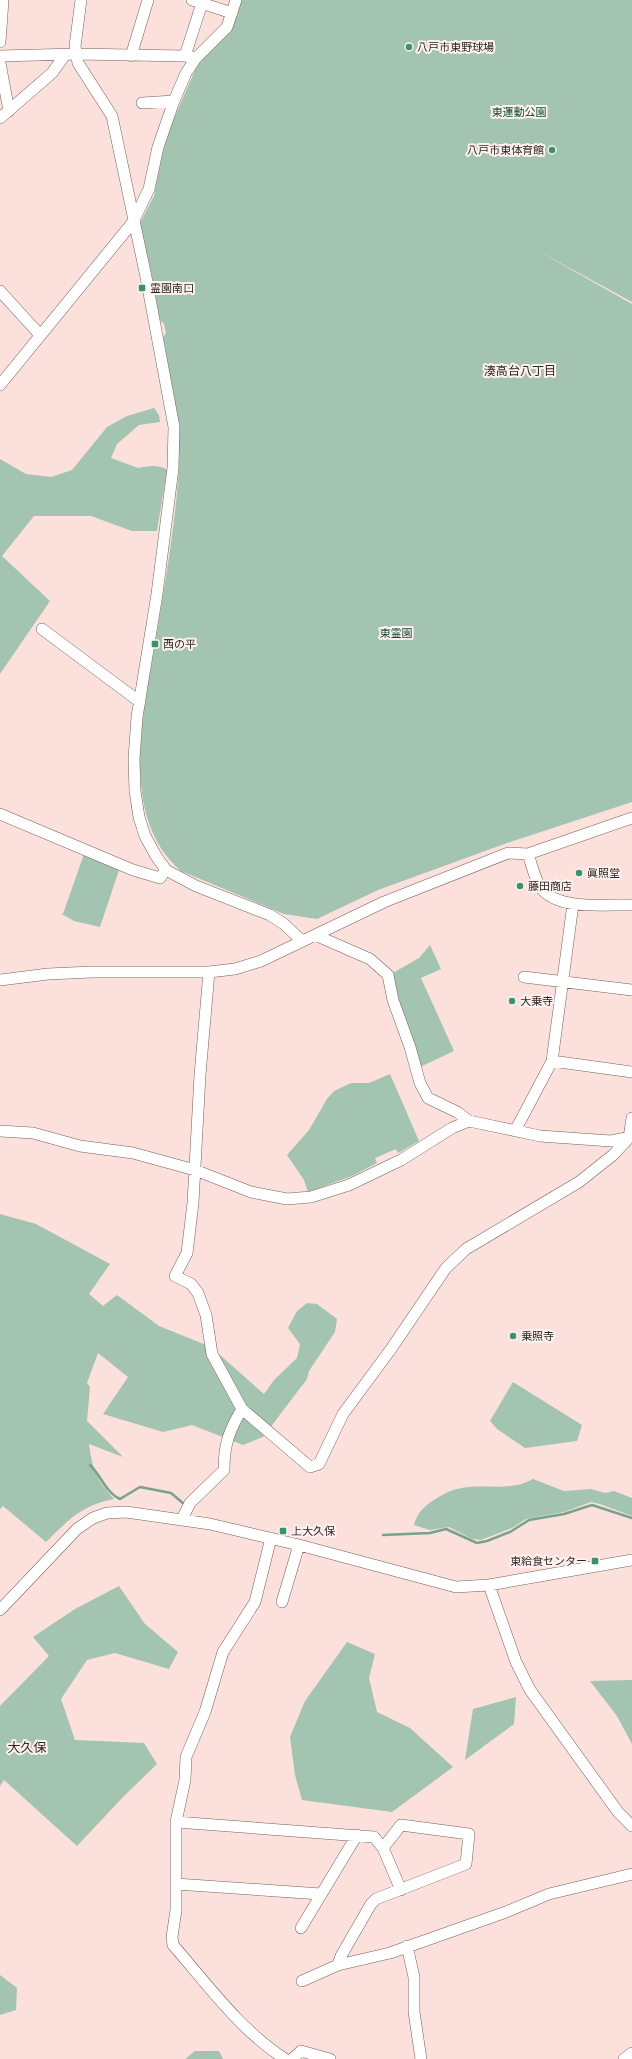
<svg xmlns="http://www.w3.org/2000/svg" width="632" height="2059" viewBox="0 0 632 2059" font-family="Ubuntu,'Noto Sans JP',sans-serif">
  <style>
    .green { fill: #a2c4b1 }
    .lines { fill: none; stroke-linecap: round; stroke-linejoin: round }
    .stream { stroke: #76a38b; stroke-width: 2.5 }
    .minor-casing { stroke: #765f5b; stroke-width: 12 }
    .minor { stroke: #fff; stroke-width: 11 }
    .poi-dot { fill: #37936a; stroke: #fdf2f0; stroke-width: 1.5 }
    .labels { text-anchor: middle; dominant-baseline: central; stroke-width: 4; stroke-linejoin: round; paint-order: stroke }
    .poi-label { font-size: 11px; fill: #302624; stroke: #fdf2f0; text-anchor: start }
    .park-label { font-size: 11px; fill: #0e4931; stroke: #fdf2f0 }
    .neighbourhood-label { font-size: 12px; fill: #302624; stroke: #fdf2f0 }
    .quarter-label { font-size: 13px; fill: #302624; stroke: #fdf2f0 }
  </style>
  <rect width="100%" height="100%" fill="#fbe0db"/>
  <path class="green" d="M236 0H632V302L533 248 632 304V802L507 843 378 890 317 919 284 914 181 871C116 815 145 707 157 633 165 583 174 532 178 481 183 431 172 386 163 337L166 333 164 324 160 320 151 271 140 223 154 196 162 155 172 123 199 61 204 63 196 58 216 40Z
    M154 408 159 415 160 422 139 425 117 444 111 458 138 468C146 466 160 464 167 470L157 531H132L91 516H34L2 556 50 601 0 674V459L26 474 51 477 72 470 107 427 127 416Z
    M84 854 119 870 100 927 74 921 60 913 63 914Z
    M430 945 441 969 421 978 454 1051 420 1067 397 999 393 973 419 958Z
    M390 1074 419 1141 398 1153 396 1149 375 1158 377 1163 352 1176 308 1192 304 1180 287 1155 309 1130 327 1099 334 1091 351 1083H369Z
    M0 1214 36 1224 110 1264 89 1294 103 1306 117 1295 159 1326 211 1347 264 1394 274 1380 297 1358 300 1344 288 1328 297 1311 307 1303 317 1304 337 1319 335 1332 309 1371 307 1379 263 1437 243 1445 192 1425 163 1432 103 1414 128 1377 98 1353 87 1383 90 1387 87 1421 123 1457 89 1444C93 1471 95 1477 114 1499 80 1506 70 1519 46 1542L3 1506 0 1509Z
    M513 1382 582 1425 577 1441 525 1448 497 1429 490 1421Z
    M533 1479 564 1491 591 1489 605 1493 614 1491 632 1498V1516L600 1504 591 1502 564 1512 526 1519 512 1528 481 1540 472 1539 449 1527 430 1530 414 1525C417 1513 424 1506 434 1500 441 1495 449 1491 457 1489 483 1482 509 1493 533 1479Z
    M119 1586 145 1624 178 1652 169 1669 115 1653 87 1660 61 1699 75 1740 144 1743 157 1764 124 1796 77 1846 4 1780 0 1786V1706L49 1656 33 1637 75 1609Z
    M347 1642 375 1654 369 1678 377 1712 410 1728 453 1767 392 1812 302 1800 295 1775 290 1737 305 1701Z
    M632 1680V1744L617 1716 590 1681Z
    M516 1697 514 1724 465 1760 473 1709Z
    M0 1975 17 1988 16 2010 0 2015Z
    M195 2051H219L223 2059H185Z"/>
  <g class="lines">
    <path class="stream" d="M90 1465C100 1474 106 1493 120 1499L140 1487 171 1493 184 1504
      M383 1535 430 1533 446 1529 477 1543 487 1541 510 1532 529 1520 564 1514 592 1505 632 1518"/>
    <g class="minor-casing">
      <path id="minor" d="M81 0 75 46 78 63 112 116 146 277 174 427 173 468 157 594 137 717 134 759 135 791 139 817 145 836 156 856 166 870 196 886 270 915 284 924 302 941
        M192 0 232 13
        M0 42 3 0
        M0 56 76 54 185 56 196 58
        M131 56 148 0
        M185 56 203 0
        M0 63 9 111
        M142 103 174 101
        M0 118 52 73 65 55
        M0 291 40 335
        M0 385 133 222 149 189 158 147 174 101 186 73 196 58 227 27 236 0
        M42 629 140 702
        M0 814 133 870 160 878 166 870
        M528 854C532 865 534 878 541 888 558 911 607 904 632 905
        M315 935 370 959 388 975 393 1000 410 1047 420 1083 428 1098 457 1112 469 1121 540 1136 611 1141 631 1137
        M209 972 200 1075 193 1203 187 1253 175 1276 191 1284 198 1293 206 1315 212 1354 242 1409
        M524 977 632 990
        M0 980 48 974 92 972H209L235 969 261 961 384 902 508 853 528 854 632 818
        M552 1061 632 1072
        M0 1131 33 1133 80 1146 133 1153 195 1170 251 1192 287 1199 311 1197 349 1185 401 1160 452 1128 469 1121
        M515 1131 552 1061 573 904
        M182 1519 190 1503 224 1470C224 1444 229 1431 242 1409L310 1467 319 1464 343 1414 391 1349 446 1268 466 1249 579 1182 613 1155 629 1138 632 1118
        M271 1538 255 1602 223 1652 205 1712 186 1757 185 1780 176 1822V1910L172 1937 173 1945C208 1985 240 2030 285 2059
        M489 1585 516 1662 530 1690 618 1812 632 1826
        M282 1602 299 1545
        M0 1610 77 1529 93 1518 107 1513 126 1512 210 1524 299 1545 456 1587 489 1585 632 1560
        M176 1822 374 1837 383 1848 401 1890
        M176 1884 321 1894
        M301 1928 357 1835
        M407 1946 414 1977V2012L421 2059
        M338 1965 341 1956 371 1904 376 1899 466 1864 469 1834 401 1825 383 1848
        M302 1981 338 1965 390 1953 506 1912 549 1894 632 1874
        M292 2059 301 2051 330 2059
        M624 2059 632 2053"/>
    </g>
    <use href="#minor" class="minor"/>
  </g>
  <g class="poi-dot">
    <circle cx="409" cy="47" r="4"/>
    <circle cx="552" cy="150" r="4"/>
    <rect x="138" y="284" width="8" height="8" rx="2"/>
    <rect x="151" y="640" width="8" height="8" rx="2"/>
    <circle cx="579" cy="873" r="4"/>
    <circle cx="520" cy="886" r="4"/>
    <circle cx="512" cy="1001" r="4"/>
    <circle cx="513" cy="1336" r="4"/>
    <rect x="279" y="1527" width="8" height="8" rx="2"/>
    <rect x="591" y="1557" width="8" height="8" rx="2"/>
  </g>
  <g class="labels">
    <g class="poi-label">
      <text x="417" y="47">八戸市東野球場</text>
      <text x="544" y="150" text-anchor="end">八戸市東体育館</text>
      <text x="150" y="288">霊園南口</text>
      <text x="163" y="644">西の平</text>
      <text x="587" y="873">眞照堂</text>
      <text x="528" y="886">藤田商店</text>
      <text x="520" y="1001">大乗寺</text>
      <text x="521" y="1336">乗照寺</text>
      <text x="291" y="1531">上大久保</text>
      <text x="587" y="1561" text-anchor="end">東給食センター</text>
    </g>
    <g class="park-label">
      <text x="519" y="112">東運動公園</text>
      <text x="396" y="633">東霊園</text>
    </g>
    <g class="neighbourhood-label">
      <text x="520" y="370">湊高台八丁目</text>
    </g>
    <g class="quarter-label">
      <text x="27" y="1747">大久保</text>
    </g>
  </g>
</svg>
